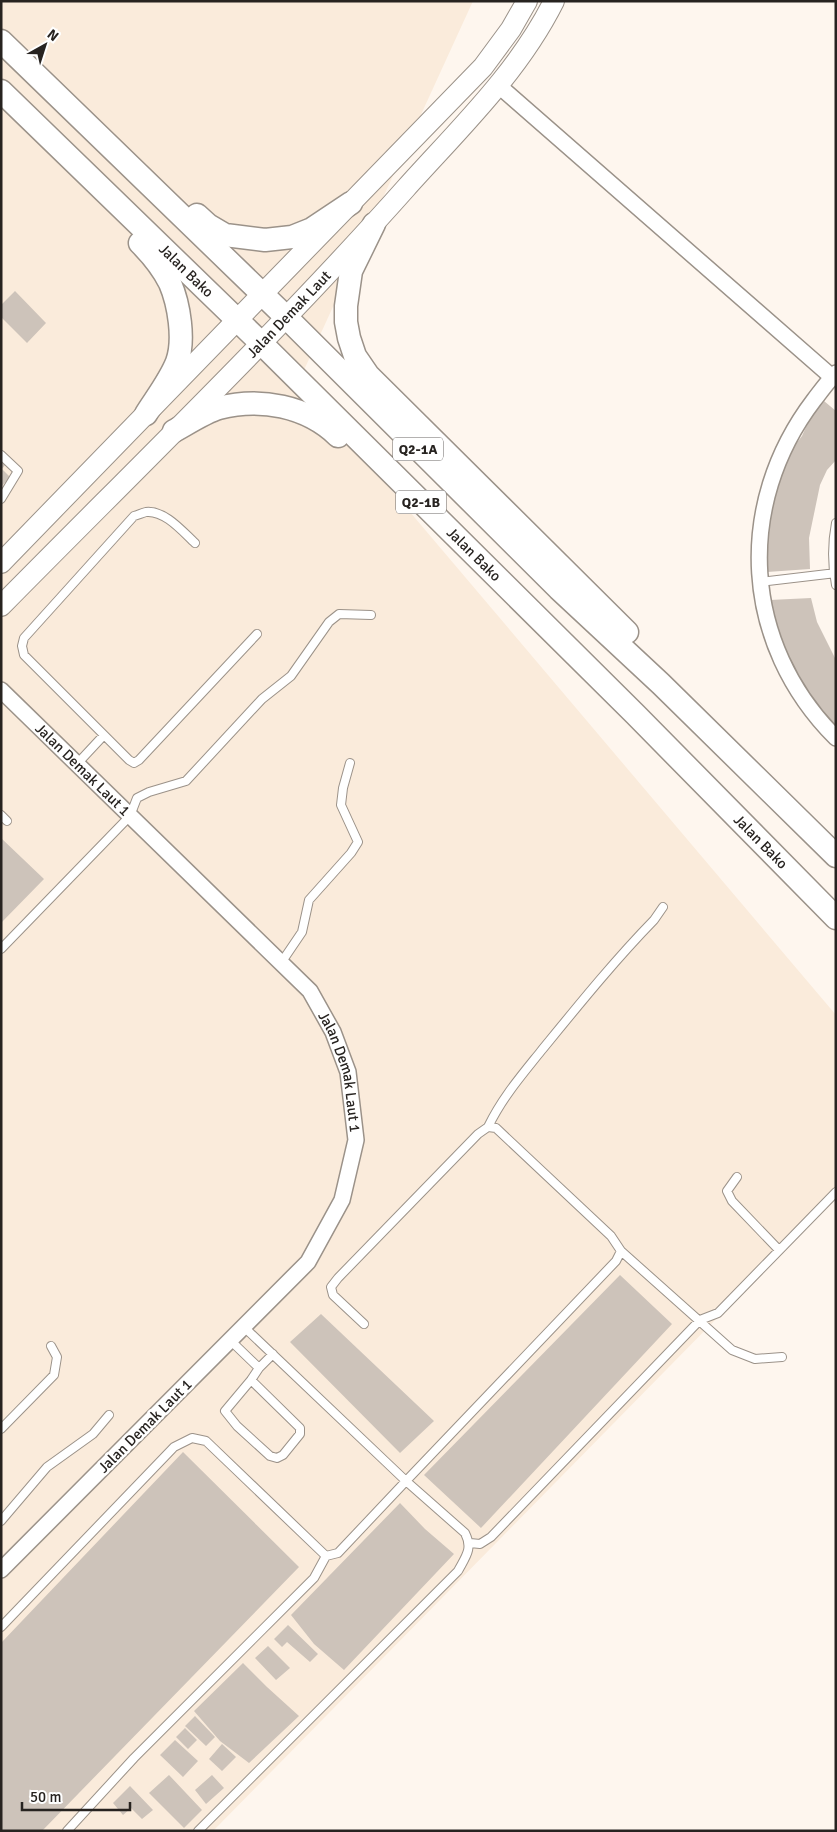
<svg xmlns="http://www.w3.org/2000/svg" width="837" height="1832" viewBox="0 0 837 1832" font-family="Signika,sans-serif">
  <style>
    .built { fill: #faebdb }
    .building { fill: #cdc3ba }
    .lines { fill: none; stroke-linecap: round; stroke-linejoin: round }
    .lane-casing { stroke: #9b9289; stroke-width: 10 }
    .street-casing { stroke: #9b9289; stroke-width: 18 }
    .secondary-casing { stroke: #9b9289; stroke-width: 22 }
    .primary-casing { stroke: #9b9289; stroke-width: 25 }
    .lane { stroke: #fff; stroke-width: 8 }
    .street { stroke: #fff; stroke-width: 15 }
    .secondary { stroke: #fff; stroke-width: 20 }
    .primary { stroke: #fff; stroke-width: 22 }
    .labels { text-anchor: middle; dominant-baseline: central; stroke-width: 5; stroke-linejoin: round; paint-order: stroke }
    .shield { fill: #fff; stroke: #686563; stroke-width: 1 }
    .shield-label { font-size: 14px; font-weight: bold; fill: #272320 }
    .street-label { font-size: 15px; fill: #272320; stroke: #fff }
  </style>
  <rect width="100%" height="100%" fill="#fef6ee"/>
  <path class="built" d="M1 1H473L299 381 836 1015V1197L213 1831H1Z"/>
  <path class="building" d="M15 291 46 323 27 343 1 317V305Z
    M824 401 836 411V460L827 470 820 485 809 538 810 569 767 572 766 533 773 498 792 449 802 436 810 418Z
    M1 461 5 465 2 469 10 477 1 487Z
    M811 598 817 622 836 660V728L814 702 797 672 775 643 770 600Z
    M1 838 44 879 1 923Z
    M620 1275 672 1324 481 1528 424 1475Z
    M321 1314 434 1421 400 1453 290 1342Z
    M183 1452 299 1567 42 1831H1V1643Z
    M400 1503 425 1529 454 1554 344 1670 314 1644 291 1615Z
    M288 1625 318 1654 310 1662 287 1642 282 1647 274 1639Z
    M268 1646 290 1668 276 1680 255 1658Z
    M243 1663 267 1687 299 1716 249 1763 220 1741 194 1711Z
    M195 1716 215 1737 206 1746 185 1726Z
    M185 1728 197 1740 188 1749 176 1737Z
    M175 1740 198 1761 183 1777 160 1755Z
    M222 1744 236 1757 222 1771 209 1759Z
    M169 1775 202 1810 184 1828 149 1793Z
    M212 1775 224 1788 206 1804 195 1790Z
    M130 1786 153 1810 142 1819 131 1808 123 1815 113 1803Z"/>
  <g class="lines">
    <g class="lane-casing">
      <path id="lane" d="M1 455 18 471 1 499
        M836 523C832 544 832 564 836 585
        M760 582 836 573
        M104 735 129 760 134 763 139 760 257 634
        M77 764 104 735 24 655 22 646 24 638 134 516C138 515 142 513 146 512 165 510 183 532 195 543
        M1 815 7 821
        M1 949 130 816 137 798 149 792 186 781 262 699 291 676 329 622 339 614 371 615
        M281 963 302 932 309 900 351 853 358 842 341 805 343 788 350 763
        M488 1127C502 1098 521 1076 541 1051 577 1007 614 961 654 920L663 907
        M737 1177 727 1191 732 1201 779 1250
        M364 1324 333 1295 331 1287 338 1278 478 1134 488 1127 496 1128 611 1236 621 1251 732 1350 755 1359 782 1357
        M244 1327 406 1481 616 1261 621 1251
        M231 1341 259 1368
        M251 1380 300 1428V1434L283 1455 277 1458 270 1456 237 1426 225 1411 251 1380 259 1368 273 1354
        M1 1429 54 1375 57 1357 51 1346
        M1 1521 47 1467 93 1434 109 1415
        M470 1543 480 1544 491 1537 700 1320 718 1313 836 1192
        M1 1627 174 1447 192 1438 206 1441 326 1556 338 1553 406 1481 465 1533C473 1549 466 1556 458 1571L198 1831
        M67 1831 134 1758 314 1578 326 1556"/>
    </g>
    <g class="street-casing">
      <g id="street">
        <path d="M498 85 832 377"/>
        <path d="M836 373C828 381 821 391 814 400 734 505 742 644 836 738"/>
        <path id="s1" d="M1 690 310 991 333 1032 348 1072 356 1140 342 1200 308 1262 1 1570"/>
      </g>
    </g>
    <g class="secondary-casing">
      <g id="secondary">
        <path d="M1 563 483 67 511 29 527 1"/>
        <path id="s2" d="M1 606C137 468 277 333 406 188 458 130 518 73 554 1"/>
      </g>
    </g>
    <g class="primary-casing">
      <g id="primary">
        <path d="M1 41 287 318 559 589 661 684 836 856"/>
        <path id="s3" d="M1 91 261 343 635 714 836 918"/>
        <path d="M197 215 208 225 225 235 265 240 292 237 312 229 351 203"/>
        <path d="M374 224 351 271 346 306V322L349 338 355 356 368 375 627 632"/>
        <path d="M140 243C151 254 163 269 170 283 179 304 185 340 177 362 170 380 156 398 146 414"/>
        <path d="M174 431C187 424 205 412 219 408 260 397 307 406 338 436"/>
      </g>
    </g>
    <use href="#lane" class="lane"/>
    <use href="#street" class="street"/>
    <use href="#secondary" class="secondary"/>
    <use href="#primary" class="primary"/>
  </g>
  <g class="labels">
    <g class="shield">
      <rect x="393" y="437.5" width="50" height="23" rx="4"/>
      <rect x="396" y="490.5" width="50" height="23" rx="4"/>
    </g>
    <g class="shield-label">
      <text x="418" y="449">Q2-1A</text>
      <text x="421" y="502">Q2-1B</text>
    </g>
    <g class="street-label">
      <text stroke="none"><textPath href="#s3" startOffset="258">Jalan Bako</textPath></text>
      <text stroke="none"><textPath href="#s2" startOffset="410">Jalan Demak Laut</textPath></text>
      <text stroke="none"><textPath href="#s3" startOffset="662">Jalan Bako</textPath></text>
      <text stroke="none"><textPath href="#s1" startOffset="114">Jalan Demak Laut 1</textPath></text>
      <text stroke="none"><textPath href="#s3" startOffset="1068">Jalan Bako</textPath></text>
      <text stroke="none"><textPath href="#s1" startOffset="519">Jalan Demak Laut 1</textPath></text>
      <text transform="translate(145 1426) rotate(-45)">Jalan Demak Laut 1</text>
    </g>
  </g>
  <rect width="837" height="1832" fill="none" stroke="#272320" stroke-width="5"/>
  <g transform="translate(45 45) rotate(39)" stroke="#ffffff" stroke-width="4" paint-order="stroke">
  <path d="M0-4L9 19L0 12L-9 19Z" fill="#272320"/>
  <text y="-8" font-size="14" font-weight="bold" text-anchor="middle" fill="#272320">N</text>
  </g>
  <path d="M22 1802v8h108v-8" fill="none" stroke="#272320" stroke-width="2.5"/>
  <text x="30" y="1802" font-size="15" fill="#272320" stroke="#ffffff" stroke-width="4" paint-order="stroke">50 m</text>
</svg>
